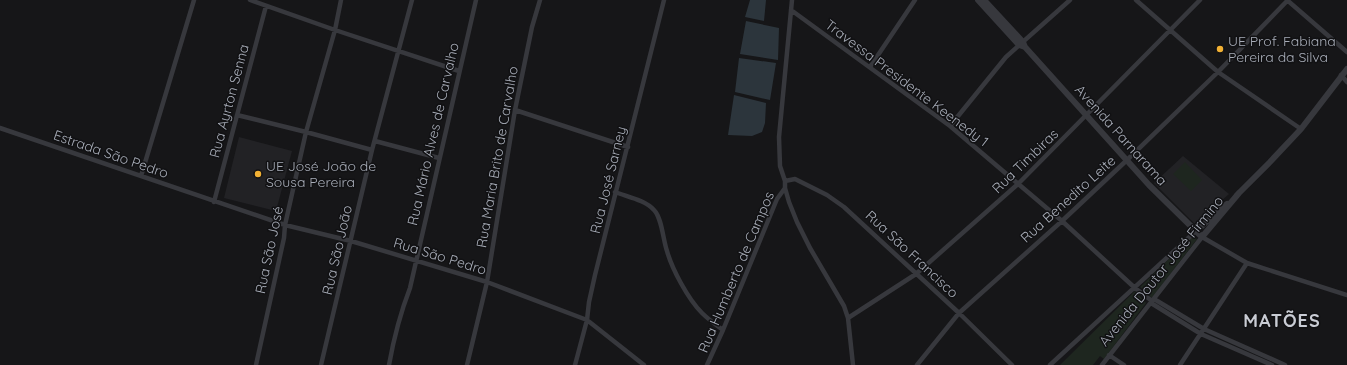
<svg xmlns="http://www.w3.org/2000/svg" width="1347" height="365" viewBox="0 0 1347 365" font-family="Quicksand,sans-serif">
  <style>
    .built { fill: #222225 }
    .green { fill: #1e261f }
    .water { fill: #2c353c }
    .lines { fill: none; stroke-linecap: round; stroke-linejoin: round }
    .minor { stroke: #37383d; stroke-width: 4.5 }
    .tertiary { stroke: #37383d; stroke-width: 6 }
    .poi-dot { fill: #f2b134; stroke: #111113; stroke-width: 1.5 }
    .labels { text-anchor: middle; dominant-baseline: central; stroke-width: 3; stroke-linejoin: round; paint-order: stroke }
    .poi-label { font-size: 14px; fill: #a8adb8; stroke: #111113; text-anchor: start }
    .street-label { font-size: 14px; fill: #a8adb8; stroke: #111113 }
    .district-label { font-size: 18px; font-weight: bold; letter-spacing: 1px; fill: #c9ccd4; stroke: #111113 }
  </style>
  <rect width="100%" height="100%" fill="#161618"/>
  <path class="built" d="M239 137 292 151 276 211 224 198Z
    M1183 156 1229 194 1195 224 1154 183Z"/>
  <path class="green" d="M1185 162 1202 180 1191 191 1173 174Z
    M1193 236 1197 239 1152 298 1140 287Z
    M1135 291 1146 303 1104 359 1100 356 1093 365H1060Z"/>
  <path class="water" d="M750 0H766L764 21 745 17Z
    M746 21 779 28 778 60 740 54Z
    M739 58 776 63 770 100 735 92Z
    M734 95 766 103 765 123 762 132 752 136 728 135Z"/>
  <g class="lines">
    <path class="minor" d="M250 0 335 30 459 71
      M792 0 779 137 780 166 785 181V188L789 202 797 222 810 248 844 306 848 318 853 365
      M1136 0 1218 72 1301 129
      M1287 0 1347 52
      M791 10 950 126 1062 221 1135 288 1152 301
      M870 67 915 0
      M1341 75 1347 82
      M515 110 628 147
      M237 115 306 132 372 150
      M950 126 1006 57 1070 0
      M0 128 285 225 351 241 487 282 587 320 644 365
      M375 141 439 158
      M141 176 194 0
      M785 181 795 179 827 195 844 207 959 313 1012 365
      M615 192C628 197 645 200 654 210 662 218 663 240 667 251 672 269 688 299 702 313 708 319 716 325 723 330
      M214 202 266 6
      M1154 299 1204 329 1285 365
      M1151 303 1201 334 1272 365
      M848 318 916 274 1018 184 1200 0
      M1109 355 1124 365
      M256 365 284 238 285 225 306 132 335 30 341 0
      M321 365 372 150 412 0
      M389 365C394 337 400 314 410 288L476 0
      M467 365 487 282 515 110 532 27 540 0
      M575 365 587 320 589 302 595 275 664 0
      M707 365 723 330 777 199 785 188
      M917 365 959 313 1062 221 1127 160 1218 72 1288 0
      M1050 365 1196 231
      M1102 365 1202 237 1247 263 1347 295
      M1180 365 1247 263"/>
    <path class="tertiary" d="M978 0 1019 45 1025 47
      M984 0 1023 42 1025 47 1149 185 1202 237 1239 193
      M1237 195 1270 162 1301 129 1347 69
      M1196 231 1227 204"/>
  </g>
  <g class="poi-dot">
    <circle cx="1220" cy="49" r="4"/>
    <circle cx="258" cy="174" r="4"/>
  </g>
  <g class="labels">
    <g class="poi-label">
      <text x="1228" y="41">UE Prof. Fabiana<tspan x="1228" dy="16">Pereira da Silva</tspan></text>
      <text x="266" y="166">UE José João de<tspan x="266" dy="16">Sousa Pereira</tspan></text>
    </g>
    <g class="street-label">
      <text transform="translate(907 83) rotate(37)">Travessa Presidente Keenedy 1</text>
      <text transform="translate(229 101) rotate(-75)">Rua Ayrton Senna</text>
      <text transform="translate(433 134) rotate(-77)">Rua Mário Alves de Carvalho</text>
      <text transform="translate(1121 135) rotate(48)">Avenida Parnarama</text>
      <text transform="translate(111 154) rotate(19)">Estrada São Pedro</text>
      <text transform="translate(497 157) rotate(-80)">Rua Maria Brito de Carvalho</text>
      <text transform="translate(1025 161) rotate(-44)">Rua Timbiras</text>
      <text transform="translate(608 180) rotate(-76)">Rua José Sarney</text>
      <text transform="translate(1068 199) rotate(-42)">Rua Benedito Leite</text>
      <text transform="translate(269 250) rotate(-78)">Rua São José</text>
      <text transform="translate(337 250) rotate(-77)">Rua São João</text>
      <text transform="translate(912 254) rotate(43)">Rua São Francisco</text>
      <text transform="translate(440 256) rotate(17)">Rua São Pedro</text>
      <text transform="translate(1161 271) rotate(-51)">Avenida Doutor José Firmino</text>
      <text transform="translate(736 272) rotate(-67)">Rua Humberto de Campos</text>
    </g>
    <g class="district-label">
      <text x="1282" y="320">MATÕES</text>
    </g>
  </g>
</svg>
